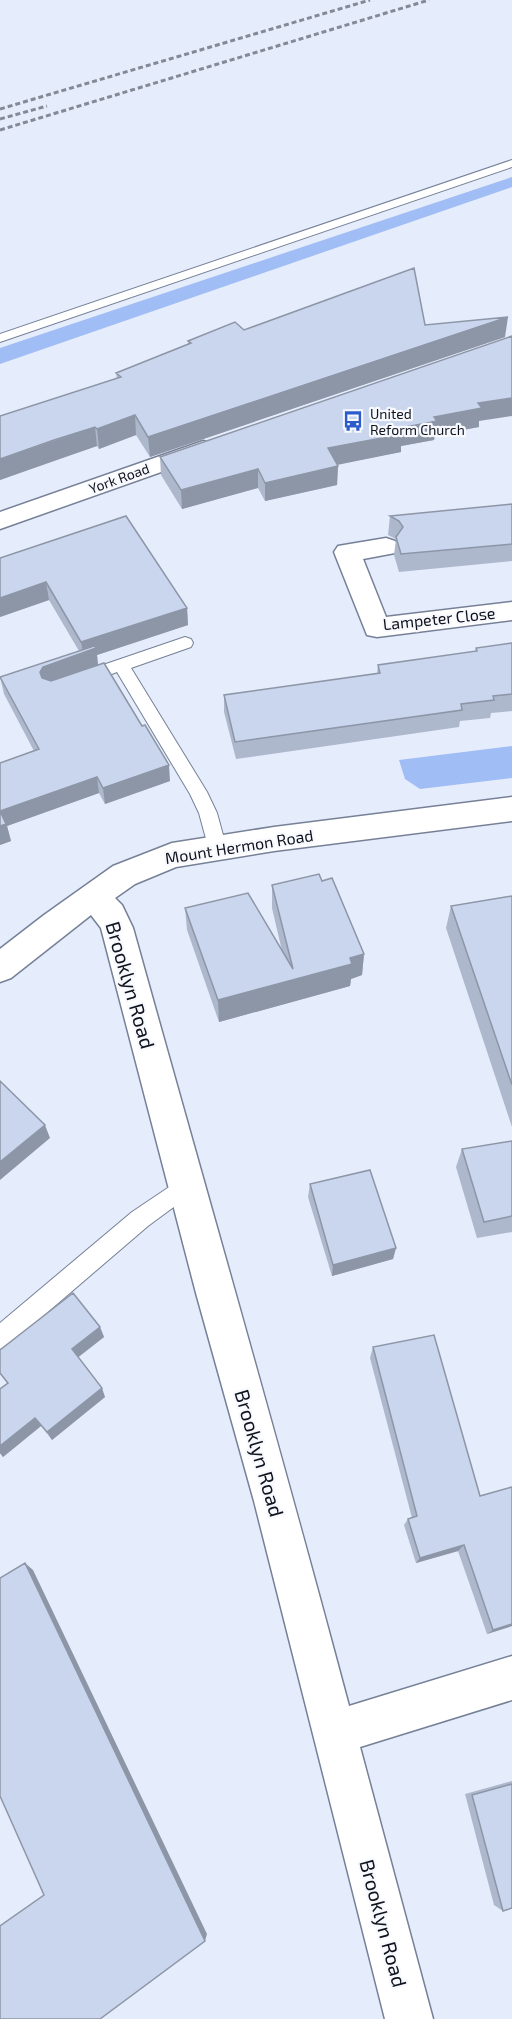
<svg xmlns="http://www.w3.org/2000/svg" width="512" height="2019" viewBox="0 0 512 2019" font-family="'Exo 2',sans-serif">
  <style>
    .green { fill: #a0bdf5 }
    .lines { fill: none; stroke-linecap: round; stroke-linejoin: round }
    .service-casing { stroke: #768197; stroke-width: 2 }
    .minor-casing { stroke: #768197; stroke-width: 3 }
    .service { fill: #fff; fill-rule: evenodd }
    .minor { fill: #fff; fill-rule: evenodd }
    .rail { stroke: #838995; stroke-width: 3; stroke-dasharray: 5 3; stroke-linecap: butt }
    .wall { fill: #adb8cd }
    .shaded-wall { fill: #8d96a7 }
    .building { fill: #c9d6ee; stroke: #8d96a7; stroke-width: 1.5 }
    .labels { text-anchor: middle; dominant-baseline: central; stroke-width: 4.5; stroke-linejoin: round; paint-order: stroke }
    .far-poi-label { font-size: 14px; fill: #0f131c; stroke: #f7f9fe; text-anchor: start }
    .far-street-label { font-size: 14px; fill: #0f131c; stroke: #f7f9fe }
    .street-label { font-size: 16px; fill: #0f131c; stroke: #f7f9fe }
    .near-street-label { font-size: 20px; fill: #0f131c; stroke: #f7f9fe }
  </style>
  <rect width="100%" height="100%" fill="#e5ecfb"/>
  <path class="green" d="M512 177V187L0 364V348Z
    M512 746V778L420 789 405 779 399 760Z"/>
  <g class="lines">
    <g class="service-casing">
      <path id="service" d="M512 160V167L0 342V334Z
        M185 637 191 639 193 643 191 647 131 668 207 792 217 813 226 846 223 851 217 853 211 851 208 846 199 813 190 794 117 672 109 675 103 673 101 669 103 665Z
        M187 1175 194 1178 198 1185 194 1192 148 1226 8 1346 0 1349V1323L132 1212Z"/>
    </g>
    <g class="minor-casing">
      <path id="minor" d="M203 441 212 444 215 449 212 454 0 529V512Z
        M386 538 395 541 399 547 395 553 363 559 386 617 512 602V620L377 637 367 635 334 552 338 546Z
        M512 797V821L274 851 176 867 135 884 115 898 122 905 133 928C205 1187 280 1446 349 1706L512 1656V1700L360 1747 433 2019H385L254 1501 196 1293 101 928 91 915 11 978 0 982V949L44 915 113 866 172 843 274 827Z"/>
    </g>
    <use href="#service" class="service"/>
    <use href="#minor" class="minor"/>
    <path class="rail" d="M0 109 370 0
      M0 119 47 106
      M0 130 429 0"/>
  </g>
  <path class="wall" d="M425 325 505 337 150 457 136 435 99 449 97 446 57 459 0 480V416L117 379 116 373 188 344V341L244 330Z
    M479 421V427L435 435 434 440 401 446V452L338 464V466L337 485 265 501 258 488 182 509 161 475 160 457Z
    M512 504V561L399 572 394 555 396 539 388 535 390 516Z
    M0 558 187 608 188 625 97 655 98 665 170 781 105 804 99 793 7 826 11 841 0 845 34 751 4 694 0 677 79 651 49 600 0 617Z
    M512 643V711L491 713 490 718 460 721 459 727 236 759 224 712V695L377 674 378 665 475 652 476 648Z
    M322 881 364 954 362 975 351 979 350 986 219 1022 187 930 185 908 282 951 272 908V885Z
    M512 896V1127L446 928 451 906Z
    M512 1141V1232L477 1238 456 1167 462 1149Z
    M310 1184 396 1248 393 1259 332 1276 308 1197Z
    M100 1327 104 1337 78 1357 105 1397 52 1440 41 1426 3 1457 0 1453V1389L7 1383 0 1374V1350Z
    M373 1347 512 1626 487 1634 458 1551 416 1563 404 1525 408 1519 412 1518 370 1358Z
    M512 1781V1908L503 1911 494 1905 465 1794Z"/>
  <path class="shaded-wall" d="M508 317 505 337 150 457 148 437Z
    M512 398V416L479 421V427L435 435 434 440 401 446V452L327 467 328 448 434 417 478 403Z
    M135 415 136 435 99 449 97 429Z
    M95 427 97 446 0 480V459Z
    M338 466 337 485 265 501V483Z
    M258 469V488L182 509 181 490Z
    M46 582 49 600 0 617V598Z
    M187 608 188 625 97 655 98 665 43 689 40 672 43 667 83 653 81 642Z
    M169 765 170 781 105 804 103 788Z
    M97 777 99 793 7 826 11 841 0 845V811Z
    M364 954 362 975 351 979 350 986 219 1022 218 1000Z
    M45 1125 50 1138 0 1180V1162Z
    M396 1248 393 1259 332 1276 333 1265Z
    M100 1327 104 1337 76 1359 72 1349Z
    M102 1388 105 1397 52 1440 47 1432Z
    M35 1418 41 1426 3 1457 0 1453V1446Z
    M464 1545 458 1551 416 1563 420 1558Z
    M25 1563 33 1570 207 1934 205 1941Z
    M512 1624V1626L487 1634 493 1630Z"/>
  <path class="building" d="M414 268 425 325 508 317 148 437 135 415 97 429 95 427 54 440 0 459V416L121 377 116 373 191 343 188 341 235 322 244 330Z
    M512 336V398L478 403 482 408 434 417 437 421 400 428 403 434 328 448 338 466 265 483 258 469 181 490 160 457Z
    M512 504V544L401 554 396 537 403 527 399 521 390 516Z
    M126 516 187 608 81 642 46 582 0 598V558Z
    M512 643V694L493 696 494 700 461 704 462 710 235 742 224 695 380 673 378 665 477 651 476 648Z
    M94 646 96 648 43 667 40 672 42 678 51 681 104 663 142 726 145 725 169 765 103 788 97 777 0 811V763L39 749 0 677Z
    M0 811 6 824 0 826Z
    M319 874 322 881 332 878 364 954 350 958 352 964 218 1000 185 908 248 893 293 969 272 885Z
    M512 896V1085L451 906Z
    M0 1081 45 1125 0 1162Z
    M512 1141V1216L484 1222 462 1149Z
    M370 1170 396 1248 333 1265 310 1184Z
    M73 1293 100 1327 72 1349 102 1388 47 1432 35 1418 0 1446V1389L8 1383 0 1373V1350Z
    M434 1335 480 1496 512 1487V1624L493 1630 464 1545 420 1558 408 1519 417 1516 373 1347Z
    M25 1563 205 1941 100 2019H0V1926L44 1895 0 1796V1578Z
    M512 1784V1908L503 1911 472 1795Z"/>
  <defs>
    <g id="bus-bare" transform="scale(1.62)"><path d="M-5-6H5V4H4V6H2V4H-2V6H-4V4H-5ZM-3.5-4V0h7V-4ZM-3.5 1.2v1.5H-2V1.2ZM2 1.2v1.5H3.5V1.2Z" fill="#2c5ccb" stroke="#f7f9fe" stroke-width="2.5" paint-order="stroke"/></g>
  </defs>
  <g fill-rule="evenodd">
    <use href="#bus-bare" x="353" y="421"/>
  </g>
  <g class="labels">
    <g class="far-poi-label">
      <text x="370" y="413">United<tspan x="370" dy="16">Reform Church</tspan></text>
    </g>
    <g class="far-street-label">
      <text transform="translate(119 478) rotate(-20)">York Road</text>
    </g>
    <g class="street-label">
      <text transform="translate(439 618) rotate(-6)">Lampeter Close</text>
      <text transform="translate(239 846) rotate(-9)">Mount Hermon Road</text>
    </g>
    <g class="near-street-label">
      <text transform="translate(131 985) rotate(74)">Brooklyn Road</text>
      <text transform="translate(260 1453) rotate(74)">Brooklyn Road</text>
      <text transform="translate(384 1923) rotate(75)">Brooklyn Road</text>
    </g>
  </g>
</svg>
